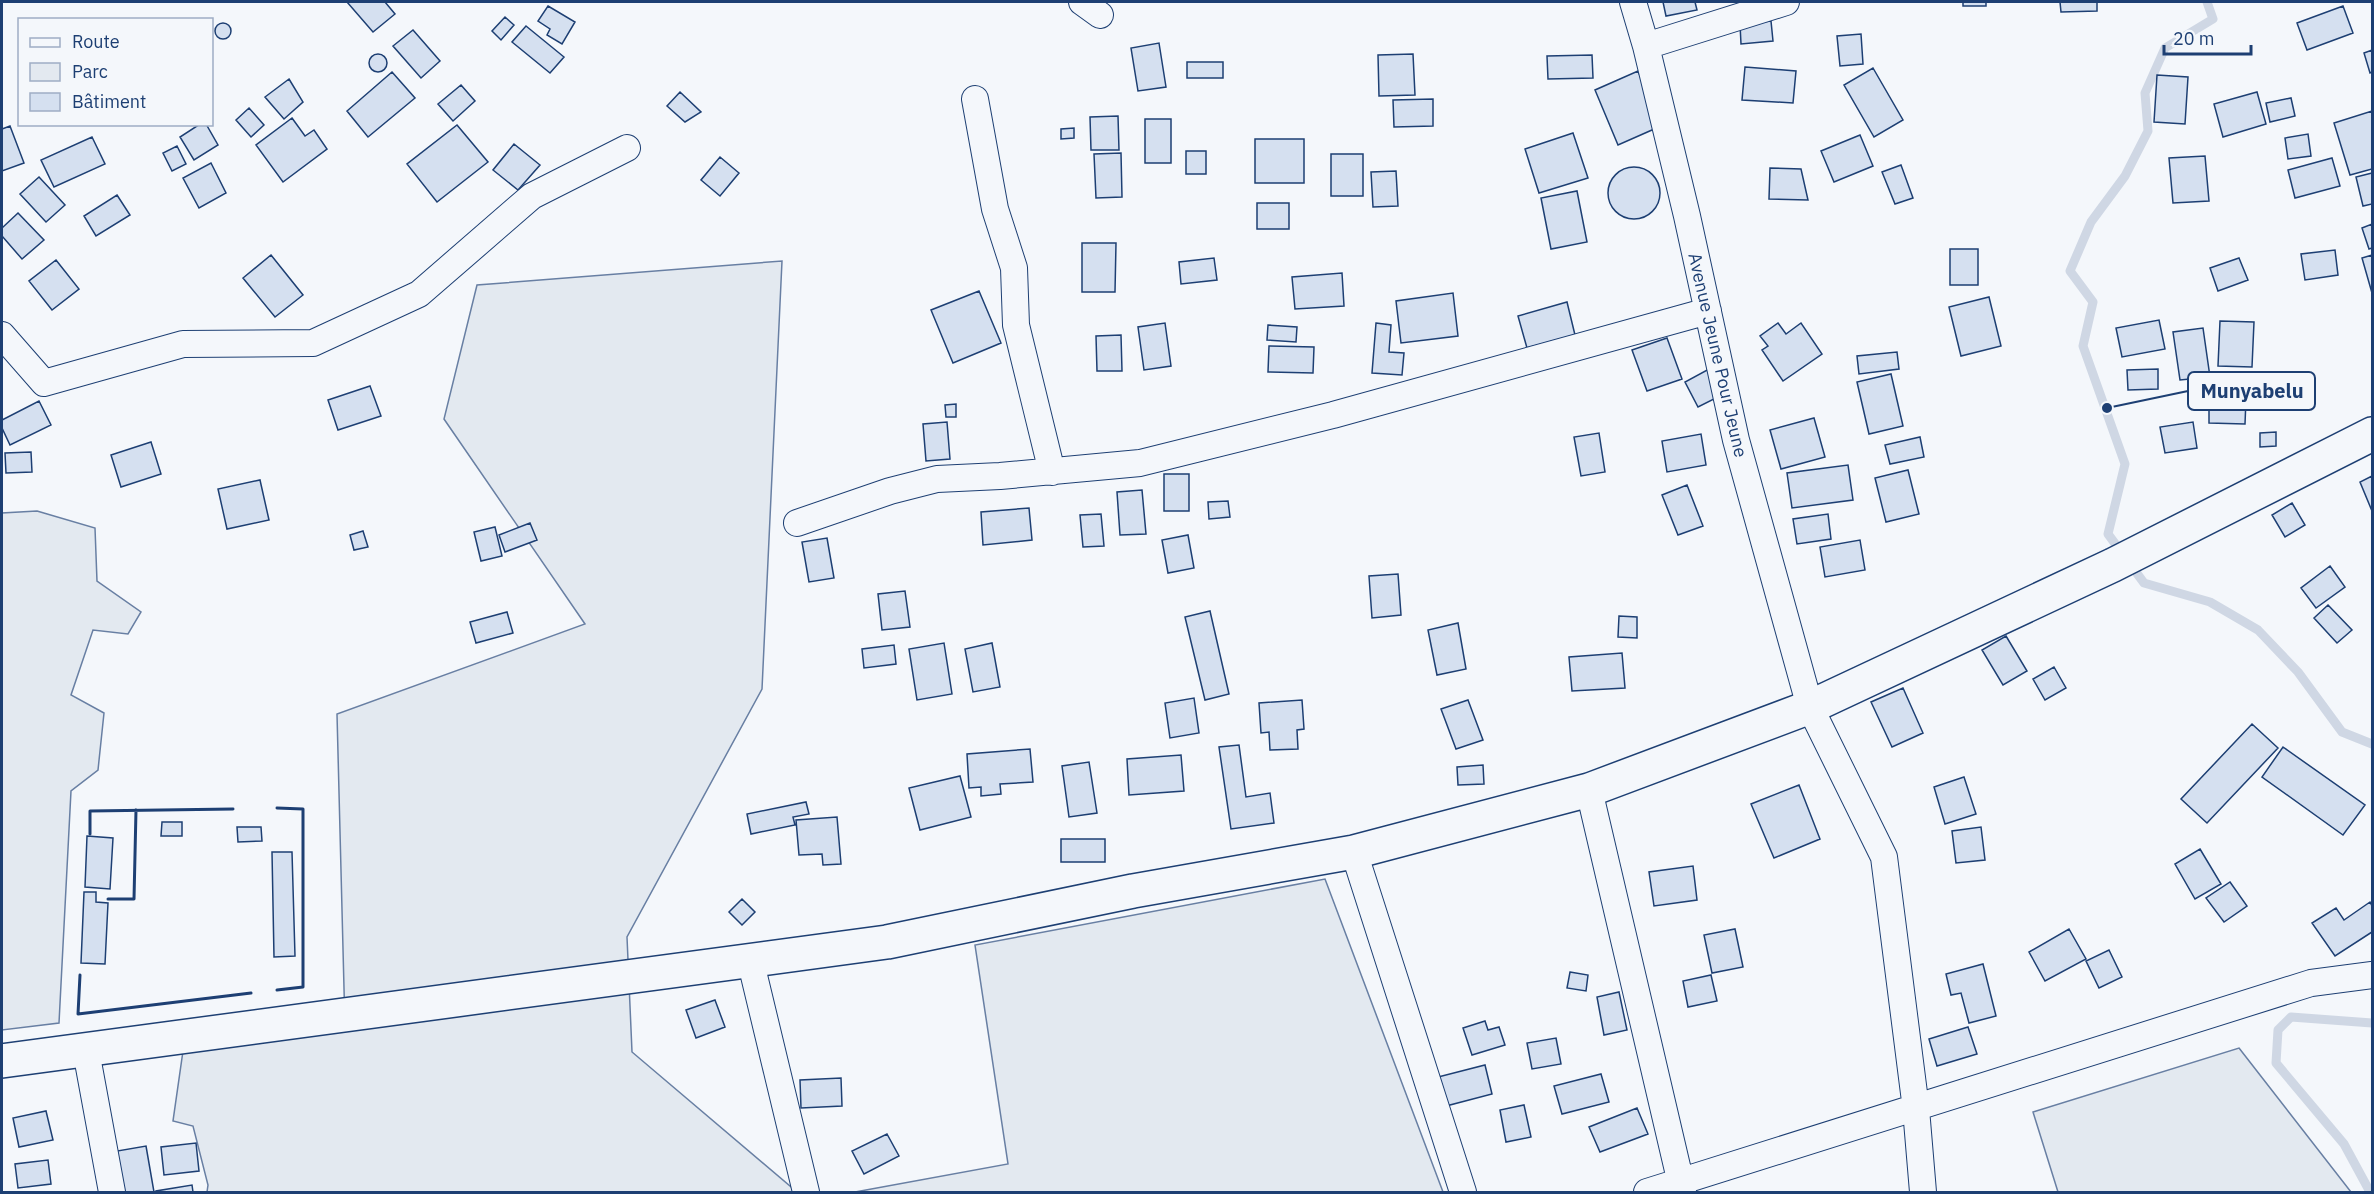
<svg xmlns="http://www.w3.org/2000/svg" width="2374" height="1194" viewBox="0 0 2374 1194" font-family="'IBM Plex Sans',sans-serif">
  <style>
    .green { fill: #e3e9f0; stroke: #687fa3; stroke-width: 1.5 }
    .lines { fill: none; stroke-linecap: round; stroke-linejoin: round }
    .stream { stroke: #cfd7e4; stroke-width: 9 }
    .building { fill: #d5e0f0; stroke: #1d3f73; stroke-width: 1.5 }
    .street-casing { stroke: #1d3f73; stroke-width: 28 }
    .secondary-casing { stroke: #1d3f73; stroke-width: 36 }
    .street { stroke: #f4f7fb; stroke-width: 26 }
    .secondary { stroke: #f4f7fb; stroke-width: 33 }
    .wall { stroke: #1d3f73; stroke-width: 3 }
    .labels { text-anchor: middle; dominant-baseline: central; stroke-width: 4.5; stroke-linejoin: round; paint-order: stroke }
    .street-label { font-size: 18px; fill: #1d3f73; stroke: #f4f7fb }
    .leader { fill: none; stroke: #1d3f73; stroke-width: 2 }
    .callout-dot { fill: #1d3f73; stroke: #f4f7fb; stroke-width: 2 }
    .callout { fill: #f4f7fb; stroke: #1d3f73; stroke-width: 2 }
    .callout-label { font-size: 20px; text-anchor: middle; font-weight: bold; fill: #1d3f73 }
  </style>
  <rect width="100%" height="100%" fill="#f4f7fb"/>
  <path class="green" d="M782 261 762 689 627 937 632 1052 797 1192H207L208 1185 193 1126 173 1121 183 1051 345 1027 337 714 585 624 444 419 477 285Z
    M37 511 95 528 97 581 141 612 128 634 93 630 71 695 104 713 98 770 71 791 59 1023 2 1030V513Z
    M1325 879 1443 1192H855L1008 1164 975 945Z
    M2239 1048 2351 1192H2058L2033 1112Z"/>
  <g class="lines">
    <path class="stream" d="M2207 2 2213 19 2165 48 2145 93 2148 131 2125 176 2091 222 2070 271 2093 302 2083 346 2125 464 2108 534 2144 583 2210 602 2258 630 2298 672 2342 732 2372 744
      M2370 1192 2344 1144 2276 1063 2278 1030 2291 1017 2372 1023"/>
  </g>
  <path class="building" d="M347 2H385L395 14 373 32Z
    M1663 2H1695L1697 10 1666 16Z
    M1963 2H1986V6H1963Z
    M2060 2H2097V11L2061 12Z
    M548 6 575 22 562 44 547 35 550 29 538 21Z
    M2343 6 2353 33 2307 50 2297 23Z
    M505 17 514 25 501 40 492 31Z
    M1771 21 1773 41 1741 44 1740 24Z
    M215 31a8 8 0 1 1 16 0a8 8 0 1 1-16 0Z
    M526 26 564 57 550 73 512 42Z
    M413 30 440 61 421 78 393 46Z
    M1861 34 1863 64 1840 66 1837 36Z
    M1159 43 1166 87 1138 91 1131 48Z
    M2372 50V72L2370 73 2364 53Z
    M369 63a9 9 0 1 1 18 0a9 9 0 1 1-18 0Z
    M1413 54 1415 95 1379 96 1378 55Z
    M1592 55 1593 78 1548 79 1547 56Z
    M1187 62H1223V78H1187Z
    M1745 67 1796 71 1793 103 1742 100Z
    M1873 68 1903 120 1874 137 1844 85Z
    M1638 71 1661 126 1618 145 1595 90Z
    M392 72 415 98 368 137 347 111Z
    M2157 75 2188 77 2185 124 2154 122Z
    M289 79 303 102 284 119 265 97Z
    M461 85 475 101 453 121 438 104Z
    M680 92 701 112 685 122 667 106Z
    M2257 92 2266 124 2223 137 2214 104Z
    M2291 98 2295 116 2270 122 2266 103Z
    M1433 99V126L1394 127 1393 100Z
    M249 108 264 125 251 137 236 120Z
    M2372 111V169L2350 175 2334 123Z
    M1118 116 1119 150H1091L1090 117Z
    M292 118 305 136 314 130 327 149 283 182 256 145Z
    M1145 119H1171V163H1145Z
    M200 124H206L218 145 194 160 180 137Z
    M457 125 488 162 437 202 407 164Z
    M10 126 24 163 2 171V129Z
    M1074 128V138L1061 139V129Z
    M1573 133 1588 178 1539 193 1525 149Z
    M2308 134 2311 156 2288 159 2285 138Z
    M1860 135 1873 166 1834 182 1821 151Z
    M92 137 105 164 54 187 41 160Z
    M1255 139H1304V183H1255Z
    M514 144 540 165 518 190 493 170Z
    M177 146 186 164 172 171 163 153Z
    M1186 151H1206V174H1186Z
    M1121 153 1122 197 1096 198 1094 154Z
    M1331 154H1363V196H1331Z
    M2205 156 2209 201 2173 203 2169 158Z
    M720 157 739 173 720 196 701 180Z
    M2332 158 2340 186 2295 198 2288 170Z
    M211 163 226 193 199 208 183 178Z
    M1901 165 1913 198 1895 204 1882 172Z
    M1608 193a26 26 0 1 1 52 0a26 26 0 1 1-52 0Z
    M1770 168 1801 169 1808 200 1769 199Z
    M1396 171 1398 206 1373 207 1371 172Z
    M2372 173V204L2363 206 2356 177Z
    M39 177 65 205 46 222 20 194Z
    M1577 191 1587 242 1551 249 1541 198Z
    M117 195 130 215 96 236 84 216Z
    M1257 203H1289V229H1257Z
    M18 213 44 240 22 259 2 236V228Z
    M2372 224V248L2369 249 2362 228Z
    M1082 243H1116L1115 292H1082Z
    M1950 249H1978V285H1950Z
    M2335 250 2338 275 2305 280 2301 254Z
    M271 255 303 295 275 317 243 278Z
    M2372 255V293L2362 258Z
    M1214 258 1217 280 1181 284 1179 262Z
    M2239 258 2248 280 2218 291 2210 268Z
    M56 260 79 289 52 310 29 281Z
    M1342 273 1344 306 1295 309 1292 277Z
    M979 291 1001 343 953 363 931 310Z
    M1453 293 1458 336 1401 343 1396 301Z
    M1989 297 2001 346 1961 356 1949 307Z
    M1567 302 1575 335 1527 348 1518 316Z
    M2159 320 2165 349 2122 357 2116 328Z
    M2220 321 2254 322 2252 367 2218 366Z
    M1165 323 1171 366 1144 370 1138 327Z
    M1376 323 1391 325 1389 352 1404 353 1402 375 1372 373Z
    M1778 323 1786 334 1801 323 1822 354 1783 381 1762 350 1768 346 1760 336Z
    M1268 325 1297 327 1296 342 1267 340Z
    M2203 328 2210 377 2180 380 2173 332Z
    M1121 335 1122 371H1097L1096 336Z
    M1667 338 1682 379 1647 391 1632 350Z
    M1269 346 1314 347 1313 373 1268 372Z
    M1897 352 1899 369 1859 374 1857 356Z
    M1709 369 1722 395 1698 407 1685 382Z
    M2158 369V389L2128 390 2127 370Z
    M1891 374 1903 426 1869 434 1857 382Z
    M370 386 381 416 338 430 328 400Z
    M2209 397 2246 399 2245 424 2209 423Z
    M39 401 51 425 10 445 2 428V420Z
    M956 404V417H946L945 405Z
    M1814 418 1825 457 1781 469 1770 430Z
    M947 422 950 459 926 461 923 424Z
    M2193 422 2197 448 2165 453 2160 427Z
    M2276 432V446L2260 447V433Z
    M1599 433 1605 472 1581 476 1574 437Z
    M1701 434 1706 465 1667 472 1662 441Z
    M1920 437 1924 457 1890 464 1885 445Z
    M151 442 161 474 121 487 111 455Z
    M31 452 32 472 6 473 5 453Z
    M1848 465 1853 500 1792 508 1787 473Z
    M1908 470 1919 514 1886 522 1875 478Z
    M1164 474H1189V511H1164Z
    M2372 476V511L2360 482Z
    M260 480 269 520 227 529 218 489Z
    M1687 485 1703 526 1678 535 1662 495Z
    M1142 490 1146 534 1120 535 1117 492Z
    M1228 501 1230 517 1209 519 1208 502Z
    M2292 503 2305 525 2285 537 2272 515Z
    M1029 508 1032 540 983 545 981 512Z
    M1101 514 1104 546 1083 547 1080 515Z
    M1828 514 1831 539 1797 544 1793 519Z
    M530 523 537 540 505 552 499 535Z
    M495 527 502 556 481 561 474 532Z
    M363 531 368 547 354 550 350 535Z
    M1188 535 1194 568 1168 573 1162 540Z
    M827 538 834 578 809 582 802 542Z
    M1860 540 1865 570 1825 577 1820 547Z
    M2330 566 2345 587 2316 608 2301 588Z
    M1398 574 1401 615 1372 618 1369 576Z
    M905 591 910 627 882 630 878 594Z
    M2328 605 2352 630 2337 643 2314 618Z
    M1210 611 1229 694 1205 700 1185 617Z
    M507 612 513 633 476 643 470 622Z
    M1619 616 1637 617V638L1618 637Z
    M1458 623 1466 669 1437 675 1428 630Z
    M2006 636 2027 671 2003 685 1982 650Z
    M944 643 952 694 917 700 909 649Z
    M992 643 1000 687 973 692 965 649Z
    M894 645 896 664 864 668 862 649Z
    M1622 653 1625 688 1572 691 1569 657Z
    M2054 667 2066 688 2045 700 2033 679Z
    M1903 688 1923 733 1892 747 1871 702Z
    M1194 698 1199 733 1170 738 1165 703Z
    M1302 700 1304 729 1297 730 1298 749 1270 750 1269 732 1261 733 1259 703Z
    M1468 700 1483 740 1456 749 1441 709Z
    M2252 724 2278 748 2207 823 2181 799Z
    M1239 745 1246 797 1270 793 1274 823 1231 829 1219 747Z
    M2283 747 2365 805 2343 835 2262 777Z
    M1030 749 1033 782 1000 784 1001 794 981 796V787L969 788 967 754Z
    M1181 755 1184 791 1129 795 1127 759Z
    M1089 762 1097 813 1069 817 1062 766Z
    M1483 765 1484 784 1458 785 1457 767Z
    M960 776 971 817 920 830 909 788Z
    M1964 777 1976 814 1945 824 1934 787Z
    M1799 785 1820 839 1774 858 1751 804Z
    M806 802 809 814 793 817 795 825 751 834 747 814Z
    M837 817 841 864 823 865 822 854 799 855 796 820Z
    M162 822H182V836H161Z
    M237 827H261L262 841 238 842Z
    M1981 827 1985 860 1956 863 1952 831Z
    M87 836 113 838 110 889 85 887Z
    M1061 839H1105V862H1061Z
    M2200 849 2221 884 2195 899 2175 864Z
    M272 852H292L295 956 274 957Z
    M1693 866 1697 900 1654 906 1649 872Z
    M2230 882 2247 906 2224 922 2206 898Z
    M84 892H96V902L108 903 105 964 81 963Z
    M742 899 755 912 742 925 729 912Z
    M2370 902 2372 906V932L2335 956 2312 923 2336 908 2344 920Z
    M1735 929 1743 967 1712 973 1704 935Z
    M2069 929 2086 959 2045 981 2029 952Z
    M2109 950 2122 977 2099 988 2086 961Z
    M1983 964 1996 1016 1969 1023 1961 993 1951 995 1946 974Z
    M1570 972 1588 975 1586 991 1567 988Z
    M1711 975 1717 1001 1688 1007 1683 981Z
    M1619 992 1627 1030 1604 1035 1597 997Z
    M715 1000 725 1027 696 1038 686 1010Z
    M1485 1021 1488 1030 1499 1027 1505 1045 1472 1055 1463 1028Z
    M1968 1027 1977 1054 1937 1066 1929 1039Z
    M1556 1038 1561 1064 1532 1069 1527 1043Z
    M1485 1065 1492 1094 1446 1106 1438 1077Z
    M1601 1074 1609 1102 1562 1114 1554 1086Z
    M841 1078 842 1106 801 1108 800 1080Z
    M1524 1105 1531 1137 1506 1142 1500 1110Z
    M1637 1108 1648 1134 1600 1152 1589 1127Z
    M46 1111 53 1140 19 1147 13 1118Z
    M887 1134 899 1156 864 1174 852 1151Z
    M196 1143 199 1171 164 1175 161 1147Z
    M146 1146 154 1192H124L117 1151Z
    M48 1160 51 1184 18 1188 15 1164Z
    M192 1185 193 1192H156V1191Z"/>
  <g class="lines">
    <g class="street-casing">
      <path id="street" d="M1082 2 1100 15
        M1633 2 1646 46 1687 216 1736 440 1810 707 1884 857 1916 1109 1923 1192
        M1646 46 1786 2
        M975 99 995 209 1014 268 1016 325 1052 472
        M2 335 44 383 183 344 313 343 419 294 532 196 627 148
        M797 523 890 491 937 479 1000 476 1140 463 1333 415 1708 311
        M1589 790 1683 1192
        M1354 852 1463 1192
        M750 959 806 1192
        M86 1051 112 1192
        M1647 1192 2311 983 2372 975"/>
    </g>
    <g class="secondary-casing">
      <path id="secondary" d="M2 1061 887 942 1133 891 1354 852 1589 790 1810 707 2113 565 2372 434"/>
    </g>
    <use href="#street" class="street"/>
    <use href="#secondary" class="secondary"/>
    <path class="wall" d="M90 834V811L233 809
      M108 899H134L136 810
      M80 975 78 1014 251 993
      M277 990 303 987V809L277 808"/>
  </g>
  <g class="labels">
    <g class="street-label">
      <text transform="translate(1718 355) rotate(77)">Avenue Jeune Pour Jeune</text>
    </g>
  </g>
  <path class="leader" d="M2107 408L2188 391"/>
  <circle class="callout-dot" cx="2107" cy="408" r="6"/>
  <rect class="callout" x="2188" y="372" width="127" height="38" rx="6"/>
  <g class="callout-label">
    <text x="2252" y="398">Munyabelu</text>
  </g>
  <rect width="2374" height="1194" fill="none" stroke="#1d3f73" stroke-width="6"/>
  <rect x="18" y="18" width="195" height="108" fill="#f4f7fb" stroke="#9eadc5" stroke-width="1.5"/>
  <rect x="30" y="38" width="30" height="9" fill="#f4f7fb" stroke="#9eadc5" stroke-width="1.5"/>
  <text x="72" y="48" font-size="18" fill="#1d3f73">Route</text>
  <rect x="30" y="63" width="30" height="18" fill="#e3e9f0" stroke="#9eadc5" stroke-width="1.5"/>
  <text x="72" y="78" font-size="18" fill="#1d3f73">Parc</text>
  <rect x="30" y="93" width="30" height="18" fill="#d5e0f0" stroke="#9eadc5" stroke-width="1.5"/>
  <text x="72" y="108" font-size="18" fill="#1d3f73">Bâtiment</text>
  <path d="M2164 45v9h87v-9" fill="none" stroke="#1d3f73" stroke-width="3"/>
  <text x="2173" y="45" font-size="18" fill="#1d3f73" stroke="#f4f7fb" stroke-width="4.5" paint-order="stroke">20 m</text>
</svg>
